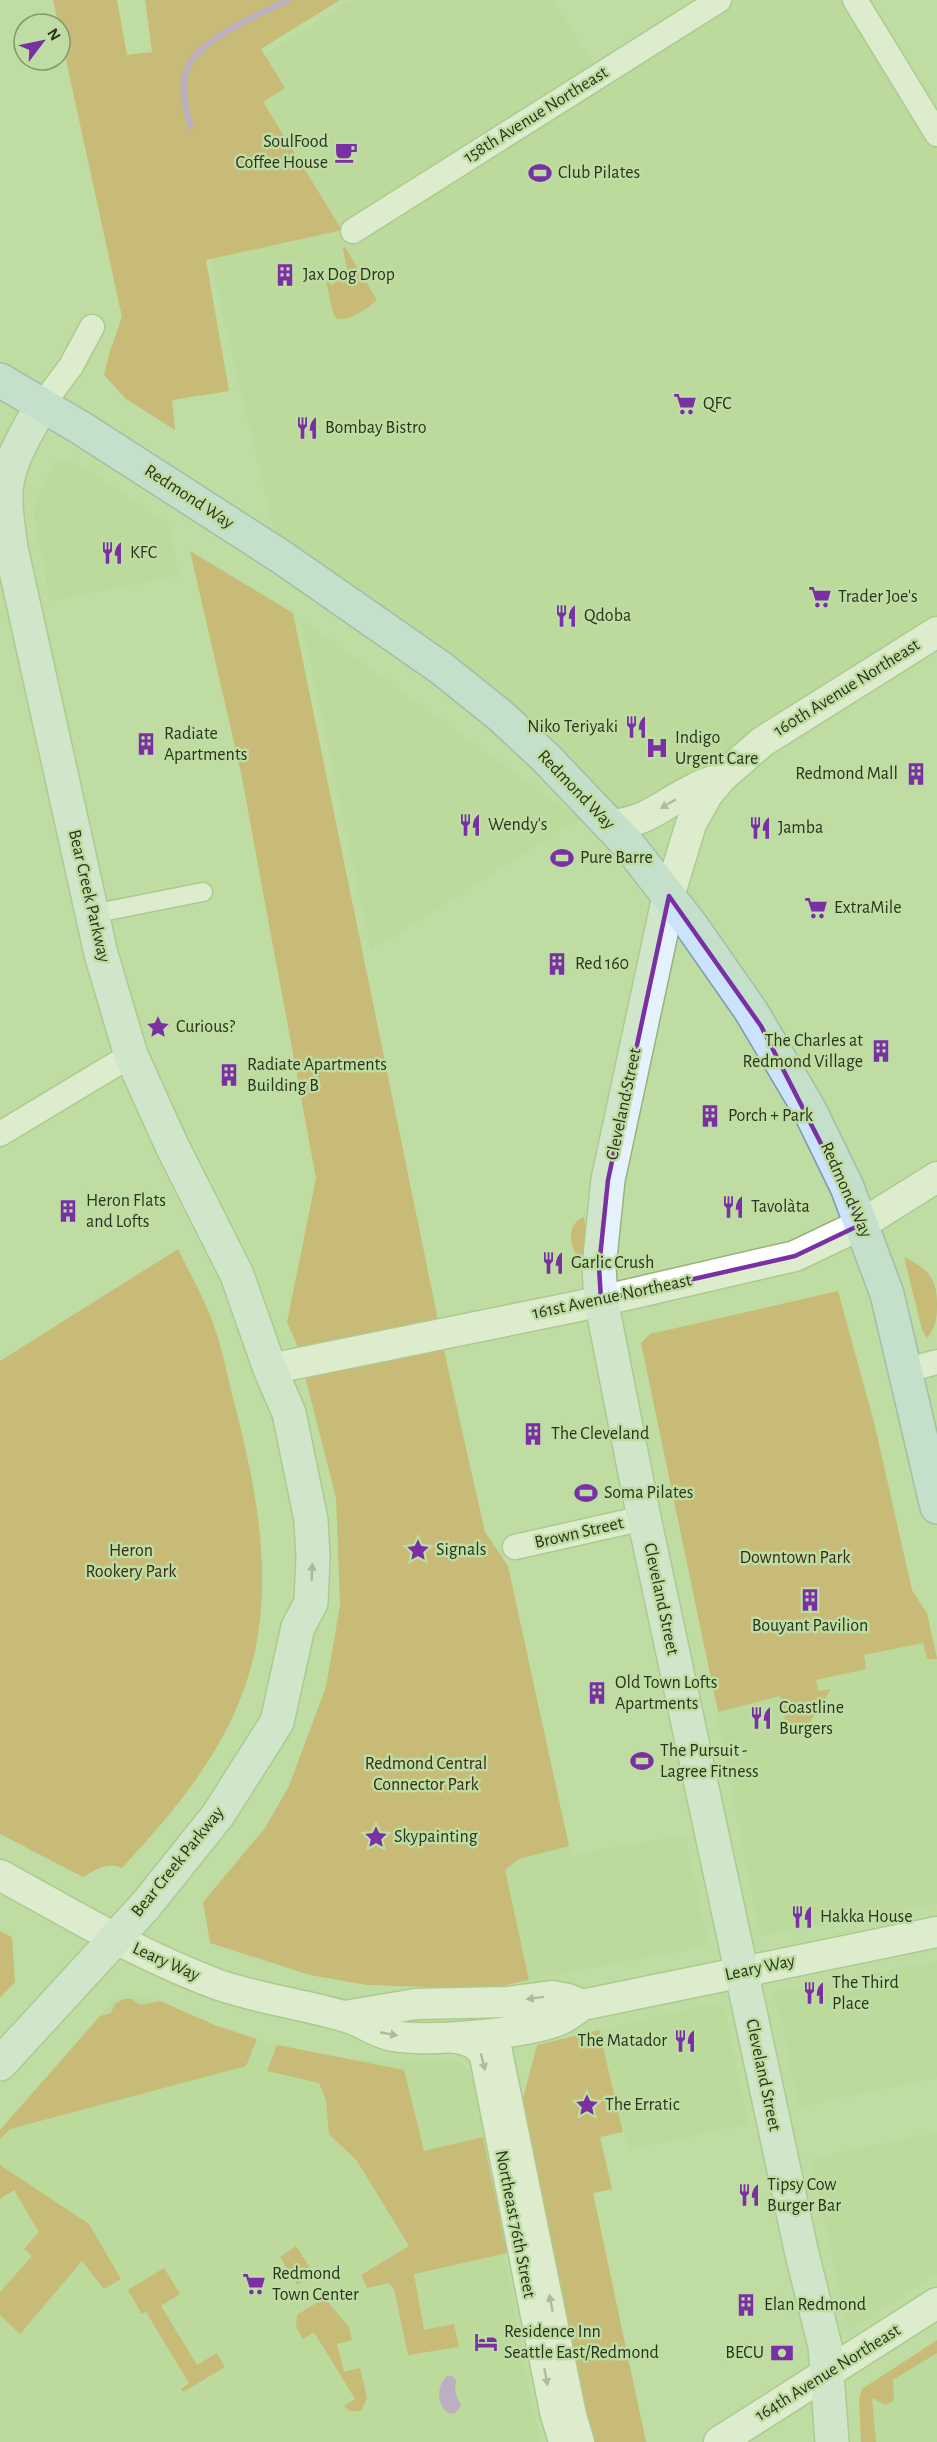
<svg xmlns="http://www.w3.org/2000/svg" width="937" height="2442" viewBox="0 0 937 2442" font-family="'Alegreya Sans',sans-serif">
  <style>
    .built { fill: #b6d795 }
    .green { fill: #d09243 }
    .water { fill: #ba79e8 }
    .lines { fill: none; stroke-linecap: round; stroke-linejoin: round }
    .stream { stroke: #ba79e8; stroke-width: 6 }
    .pedestrian-casing { stroke: #96b37a; stroke-width: 21 }
    .minor-casing { stroke: #96b37a; stroke-width: 27 }
    .tertiary-casing { stroke: #96b37a; stroke-width: 33 }
    .secondary-casing { stroke: #96b37a; stroke-width: 36 }
    .primary-casing { stroke: #7c99ac; stroke-width: 36 }
    .pedestrian { stroke: #fff; stroke-width: 18 }
    .minor { stroke: #fff; stroke-width: 24 }
    .tertiary { stroke: #fff; stroke-width: 30 }
    .secondary { stroke: #e5f1fd; stroke-width: 33 }
    .primary { stroke: #cbe3fb; stroke-width: 33 }
    .oneway { fill: #949a8e }
    .oneway2 { fill: #87928d }
    .marked { fill: none; stroke: #7830a3; stroke-width: 4.5; stroke-linejoin: round }
    .labels { text-anchor: middle; dominant-baseline: central; stroke-width: 5; stroke-linejoin: round; paint-order: stroke }
    .street-label { font-size: 18px; fill: #29341d; stroke: #bfdda3 }
    .poi-label { font-size: 18px; fill: #29341d; stroke: #bfdda3; text-anchor: start }
    .park-label { font-size: 18px; fill: #392915; stroke: #bfdda3 }
  </style>
  <rect width="100%" height="100%" fill="#bfdda3"/>
  <path class="built" d="M351 0H553L600 75 719 0H855L937 134V632L630 823 280 556 175 111Z
    M59 458 80 464 169 525 179 576 50 601 33 511 49 472Z
    M301 619 579 819 371 951Z
    M935 1638 937 1649V1904L760 1936 716 1711 782 1695 861 1654Z
    M685 1835 709 1946 529 1980 505 1870 519 1859 569 1846 571 1855Z
    M937 1961V2078L798 2107 781 2019 771 1995 777 1991Z
    M132 1994 156 2000 216 2027 271 2044 349 2059 400 2062 448 2059 464 2064 474 2076 491 2190 540 2442H0V2131L30 2099 113 2001 122 1995Z
    M714 2003H720L725 2009 748 2124 628 2150 599 2030Z
    M937 2132V2274L853 2328 848 2327 810 2159Z
    M937 2342V2442H861V2399Z"/>
  <path class="green" d="M53 0H117L127 55 152 52 145 0H340L261 49 285 88 263 102 342 230 206 260 229 391 172 400 175 430 126 399 104 375 110 351 122 317Z
    M345 247 377 300C367 309 350 321 337 319L333 313 326 281 333 285 343 270 347 269 343 248Z
    M190 551 293 613 447 1364 485 1532 508 1566 569 1846 519 1859 505 1870 529 1980 488 1989 367 1985 310 1975 210 1943 203 1902 265 1828 289 1786 326 1687 340 1605 336 1498 297 1345 287 1322 316 1178 241 773Z
    M584 1217 586 1232 583 1266C571 1252 563 1225 584 1217Z
    M178 1249C191 1276 207 1303 216 1332 224 1355 228 1379 234 1402 259 1498 279 1602 241 1697 215 1764 170 1816 122 1868 107 1862 97 1869 83 1877L0 1834V1361Z
    M904 1257C927 1268 937 1278 937 1303 937 1319 936 1326 927 1338L922 1330Z
    M838 1291 874 1422 912 1590 927 1613 937 1659H927L923 1643 864 1655 866 1669 816 1680 818 1691 831 1689 803 1733 799 1736 794 1729 787 1730 780 1696 718 1712 641 1343 650 1334Z
    M0 1931 12 1937 15 1982 0 1998Z
    M123 1999H131L141 2005 160 2001 217 2026 257 2039 246 2066 10 2129 0 2139V2130L100 2016 111 2013 115 2004Z
    M599 2030 623 2132 600 2137 612 2189 593 2193 646 2442H589L522 2102 537 2045Z
    M277 2045 404 2070 424 2151 483 2137 507 2253 414 2274 424 2330 454 2324 459 2347 408 2355 394 2289 389 2283 367 2288 361 2275 409 2246 357 2161 329 2134 326 2100 319 2083 267 2071Z
    M0 2165 89 2224 121 2279 104 2289 82 2261 20 2334 0 2315V2292L32 2256 24 2249 39 2232 14 2190 0 2199Z
    M296 2246 314 2274 297 2285 280 2257Z
    M164 2268 180 2294 161 2306 197 2365 217 2353 225 2367 183 2392 181 2389 189 2383 146 2312 142 2314 128 2290Z
    M321 2300 327 2301 349 2327 352 2340 337 2344 344 2372 360 2368 367 2398 361 2411H350L344 2406 355 2399 314 2332 303 2339 296 2327 297 2315Z
    M937 2340V2353L893 2380 894 2400 886 2405 872 2398 876 2442H861L859 2399 862 2389Z"/>
  <path class="water" d="M447 2376H452L456 2380 455 2392 461 2406 454 2414 448 2413C437 2403 436 2387 447 2376Z"/>
  <g class="lines">
    <path class="stream" d="M190 126C187 111 182 96 184 80 188 41 258 16 288 0"/>
    <g class="pedestrian-casing">
      <path id="pedestrian" d="M92 914 203 892"/>
    </g>
    <g class="minor-casing">
      <path id="minor" d="M855 0 937 134
        M353 231 719 0
        M42 405 71 366 92 327
        M0 1134 131 1055
        M906 1370 937 1362
        M515 1547 644 1518
        M496 2032 574 2415 582 2442
        M450 2040C463 2042 476 2044 482 2057L552 2412 561 2442"/>
    </g>
    <g class="tertiary-casing">
      <path id="tertiary" d="M611 825C648 822 662 804 694 789 702 784 712 782 721 778
        M669 896 691 824 707 795 721 778 762 742 937 632
        M270 1369 579 1306 795 1256 862 1224 937 1177
        M0 1875C71 1914 142 1957 219 1985 260 1999 302 2004 343 2016 361 2020 375 2033 393 2036 429 2042 516 2034 551 2023 563 2020 573 2012 582 2005L937 1932
        M345 2016 416 2004 508 2002 552 1996 568 1999 582 2005
        M719 2442 937 2303"/>
    </g>
    <g class="secondary-casing">
      <path id="secondary" d="M669 896 608 1180 599 1267 601 1300 644 1518 802 2254 825 2346 832 2442
        M0 2064 146 1905 218 1815 277 1722 298 1627 311 1603 313 1556 311 1520 289 1413 270 1369 237 1275 172 1146 131 1055 101 954 11 548C9 532 6 516 6 501 4 466 26 434 42 405"/>
    </g>
    <g class="primary-casing">
      <path id="primary" d="M0 380 81 428 280 556 441 668 502 717 546 758 627 843 691 925 751 1011 809 1109 847 1187 887 1294 937 1507"/>
    </g>
    <use href="#pedestrian" class="pedestrian"/>
    <use href="#minor" class="minor"/>
    <use href="#tertiary" class="tertiary"/>
    <use href="#secondary" class="secondary"/>
    <use href="#primary" class="primary"/>
  </g>
  <defs><path id="oneway-solid" d="M-6-.8H1V-3.2L6.5 0L1 3.2V.8H-6Z" transform="scale(1.5)"/></defs>
  <g class="oneway">
    <use href="#oneway-solid" transform="translate(668 804) rotate(149)"/>
    <use href="#oneway-solid" transform="translate(535 1998) rotate(173)"/>
    <use href="#oneway-solid" transform="translate(389 2034) rotate(11)"/>
    <use href="#oneway-solid" transform="translate(483 2062) rotate(76)"/>
    <use href="#oneway-solid" transform="translate(551 2303) rotate(-101)"/>
    <use href="#oneway-solid" transform="translate(546 2377) rotate(79)"/>
  </g>
  <use class="oneway2" href="#oneway-solid" transform="translate(312 1572) rotate(-88)"/>
  <path d="M0 0H937V2442H0ZM669 896 761 1026 862 1224 795 1256 601 1300 599 1267 608 1180Z" fill="#bfdda3" fill-opacity=".55" fill-rule="evenodd"/>
  <path class="marked" d="M669 896 761 1026 862 1224 795 1256 601 1300 599 1267 608 1180Z"/>
  <defs>
    <g id="cafe-bare" transform="scale(1.8)"><path d="M-5.5-4.5H6V0H3Q3 3.5 0 3.5H-2.5Q-5.5 3.5-5.5 0ZM3-3.2v2h1.7v-2ZM-6 4.5H4V6H-6Z" fill="#7830a3" stroke="#bfdda3" stroke-width="2.5" paint-order="stroke"/></g>
    <g id="stadium-bare" transform="scale(1.8)"><path d="M0-5a6.5 5 0 1 0 0 10a6.5 5 0 1 0 0-10ZM-3.5-1.8h7v3.6h-7Z" fill="#7830a3" stroke="#bfdda3" stroke-width="2.5" paint-order="stroke"/></g>
    <g id="building-bare" transform="scale(1.8)"><path d="M-4-6H4V6H1V3H-1V6H-4ZM-2.5-4.3h1.7v1.8h-1.7ZM.8-4.3h1.7v1.8H.8ZM-2.5-1h1.7V.8h-1.7ZM.8-1h1.7V.8H.8Z" fill="#7830a3" stroke="#bfdda3" stroke-width="2.5" paint-order="stroke"/></g>
    <g id="supermarket-bare" transform="scale(1.8)"><path d="M-6-5.5h2.5l.6 2H6L4.5 2H-2.5L-4.4-4H-6ZM-1.5 3.2a1.3 1.3 0 1 0 .1 0ZM3 3.2a1.3 1.3 0 1 0 .1 0Z" fill="#7830a3" stroke="#bfdda3" stroke-width="2.5" paint-order="stroke"/></g>
    <g id="restaurant-bare" transform="scale(1.8)"><path d="M-5-6h1v4h1v-4h1v4h1v-4h1v5L-1.5 .5V6h-2V.5L-5-1ZM5-6V6H3V1.5H1.5Q1.5-4 5-6Z" fill="#7830a3" stroke="#bfdda3" stroke-width="2.5" paint-order="stroke"/></g>
    <g id="hospital-bare" transform="scale(1.8)"><path d="M-5-5h3v3.5h4V-5h3V5h-3V1.5h-4V5h-3Z" fill="#7830a3" stroke="#bfdda3" stroke-width="2.5" paint-order="stroke"/></g>
    <g id="sight-bare" transform="scale(1.8)"><path d="M0-6L1.8-2.2L6-1.7L2.9 1.2L3.7 5.4L0 3.3L-3.7 5.4L-2.9 1.2L-6-1.7L-1.8-2.2Z" fill="#7830a3" stroke="#bfdda3" stroke-width="2.5" paint-order="stroke"/></g>
    <g id="hotel-bare" transform="scale(1.8)"><path d="M-6-4.5h1.5V1H6V5H4.5V3h-9V5H-6ZM-4 0a1.8 1.8 0 1 1 3.6 0ZM.5 0V-2.5h3Q6-2.5 6 0Z" fill="#7830a3" stroke="#bfdda3" stroke-width="2.5" paint-order="stroke"/></g>
    <g id="bank-bare" transform="scale(1.8)"><path d="M-6-4H6V4H-6ZM0-2.3a2.3 2.3 0 1 0 0 4.6a2.3 2.3 0 1 0 0-4.6Z" fill="#7830a3" stroke="#bfdda3" stroke-width="2.5" paint-order="stroke"/></g>
  </defs>
  <g fill-rule="evenodd">
    <use href="#cafe-bare" x="346" y="152"/>
    <use href="#stadium-bare" x="540" y="173"/>
    <use href="#building-bare" x="285" y="275"/>
    <use href="#supermarket-bare" x="685" y="404"/>
    <use href="#restaurant-bare" x="307" y="428"/>
    <use href="#restaurant-bare" x="112" y="553"/>
    <use href="#supermarket-bare" x="820" y="597"/>
    <use href="#restaurant-bare" x="566" y="616"/>
    <use href="#restaurant-bare" x="636" y="727"/>
    <use href="#building-bare" x="146" y="744"/>
    <use href="#hospital-bare" x="657" y="748"/>
    <use href="#building-bare" x="916" y="774"/>
    <use href="#restaurant-bare" x="470" y="825"/>
    <use href="#restaurant-bare" x="760" y="828"/>
    <use href="#stadium-bare" x="562" y="858"/>
    <use href="#supermarket-bare" x="816" y="908"/>
    <use href="#building-bare" x="557" y="964"/>
    <use href="#sight-bare" x="158" y="1027"/>
    <use href="#building-bare" x="881" y="1051"/>
    <use href="#building-bare" x="229" y="1075"/>
    <use href="#building-bare" x="710" y="1116"/>
    <use href="#restaurant-bare" x="733" y="1207"/>
    <use href="#building-bare" x="68" y="1211"/>
    <use href="#restaurant-bare" x="553" y="1263"/>
    <use href="#building-bare" x="533" y="1434"/>
    <use href="#stadium-bare" x="586" y="1493"/>
    <use href="#sight-bare" x="418" y="1550"/>
    <use href="#building-bare" x="810" y="1600"/>
    <use href="#building-bare" x="597" y="1693"/>
    <use href="#restaurant-bare" x="761" y="1718"/>
    <use href="#stadium-bare" x="642" y="1761"/>
    <use href="#sight-bare" x="376" y="1837"/>
    <use href="#restaurant-bare" x="802" y="1917"/>
    <use href="#restaurant-bare" x="814" y="1993"/>
    <use href="#restaurant-bare" x="685" y="2041"/>
    <use href="#sight-bare" x="587" y="2105"/>
    <use href="#restaurant-bare" x="749" y="2195"/>
    <use href="#supermarket-bare" x="254" y="2284"/>
    <use href="#building-bare" x="746" y="2305"/>
    <use href="#hotel-bare" x="486" y="2342"/>
    <use href="#bank-bare" x="782" y="2353"/>
  </g>
  <g class="labels">
    <g class="street-label">
      <text transform="translate(536 115) rotate(-32)">158th Avenue Northeast</text>
      <text transform="translate(189 497) rotate(33)">Redmond Way</text>
      <text transform="translate(847 688) rotate(-32)">160th Avenue Northeast</text>
      <text transform="translate(576 790) rotate(46)">Redmond Way</text>
      <text transform="translate(89 896) rotate(77)">Bear Creek Parkway</text>
      <text transform="translate(624 1104) rotate(-78)">Cleveland Street</text>
      <text transform="translate(846 1190) rotate(66)">Redmond Way</text>
      <text transform="translate(612 1297) rotate(-12)">161st Avenue Northeast</text>
      <text transform="translate(579 1533) rotate(-13)">Brown Street</text>
      <text transform="translate(661 1599) rotate(78)">Cleveland Street</text>
      <text transform="translate(178 1862) rotate(-51)">Bear Creek Parkway</text>
      <text transform="translate(166 1962) rotate(24)">Leary Way</text>
      <text transform="translate(760 1968) rotate(-12)">Leary Way</text>
      <text transform="translate(763 2075) rotate(78)">Cleveland Street</text>
      <text transform="translate(515 2224) rotate(79)">Northeast 76th Street</text>
      <text transform="translate(828 2373) rotate(-32)">164th Avenue Northeast</text>
    </g>
    <g class="poi-label">
      <text x="328" y="142" text-anchor="end">SoulFood<tspan x="328" dy="21">Coffee House</tspan></text>
      <text x="558" y="173">Club Pilates</text>
      <text x="303" y="275">Jax Dog Drop</text>
      <text x="703" y="404">QFC</text>
      <text x="325" y="428">Bombay Bistro</text>
      <text x="130" y="553">KFC</text>
      <text x="838" y="597">Trader Joe's</text>
      <text x="584" y="616">Qdoba</text>
      <text x="618" y="727" text-anchor="end">Niko Teriyaki</text>
      <text x="164" y="734">Radiate<tspan x="164" dy="21">Apartments</tspan></text>
      <text x="675" y="738">Indigo<tspan x="675" dy="21">Urgent Care</tspan></text>
      <text x="898" y="774" text-anchor="end">Redmond Mall</text>
      <text x="488" y="825">Wendy's</text>
      <text x="778" y="828">Jamba</text>
      <text x="580" y="858">Pure Barre</text>
      <text x="834" y="908">ExtraMile</text>
      <text x="575" y="964">Red 160</text>
      <text x="176" y="1027">Curious?</text>
      <text x="863" y="1041" text-anchor="end">The Charles at<tspan x="863" dy="21">Redmond Village</tspan></text>
      <text x="247" y="1065">Radiate Apartments<tspan x="247" dy="21">Building B</tspan></text>
      <text x="728" y="1116">Porch + Park</text>
      <text x="86" y="1201">Heron Flats<tspan x="86" dy="21">and Lofts</tspan></text>
      <text x="751" y="1207">Tavolàta</text>
      <text x="571" y="1263">Garlic Crush</text>
      <text x="551" y="1434">The Cleveland</text>
      <text x="604" y="1493">Soma Pilates</text>
      <text x="436" y="1550">Signals</text>
      <text x="810" y="1626" text-anchor="middle">Bouyant Pavilion</text>
      <text x="615" y="1683">Old Town Lofts<tspan x="615" dy="21">Apartments</tspan></text>
      <text x="779" y="1708">Coastline<tspan x="779" dy="21">Burgers</tspan></text>
      <text x="660" y="1751">The Pursuit -<tspan x="660" dy="21">Lagree Fitness</tspan></text>
      <text x="394" y="1837">Skypainting</text>
      <text x="820" y="1917">Hakka House</text>
      <text x="832" y="1983">The Third<tspan x="832" dy="21">Place</tspan></text>
      <text x="667" y="2041" text-anchor="end">The Matador</text>
      <text x="605" y="2105">The Erratic</text>
      <text x="767" y="2185">Tipsy Cow<tspan x="767" dy="21">Burger Bar</tspan></text>
      <text x="272" y="2274">Redmond<tspan x="272" dy="21">Town Center</tspan></text>
      <text x="764" y="2305">Elan Redmond</text>
      <text x="504" y="2332">Residence Inn<tspan x="504" dy="21">Seattle East/Redmond</tspan></text>
      <text x="764" y="2353" text-anchor="end">BECU</text>
    </g>
    <g class="park-label">
      <text x="131" y="1551">Heron<tspan x="131" dy="21">Rookery Park</tspan></text>
      <text x="795" y="1558">Downtown Park</text>
      <text x="426" y="1764">Redmond Central<tspan x="426" dy="21">Connector Park</tspan></text>
    </g>
  </g>
  <g transform="translate(42 42) rotate(58)"><circle r="28" fill="#bfdda3" stroke="#83996d" stroke-width="1.5"/>
  <path d="M0-4.5L10 22L0 15L-10 22Z" fill="#7830a3"/>
  <text y="-9" font-size="16" font-weight="bold" text-anchor="middle" fill="#29341d">N</text>
  </g>
</svg>
